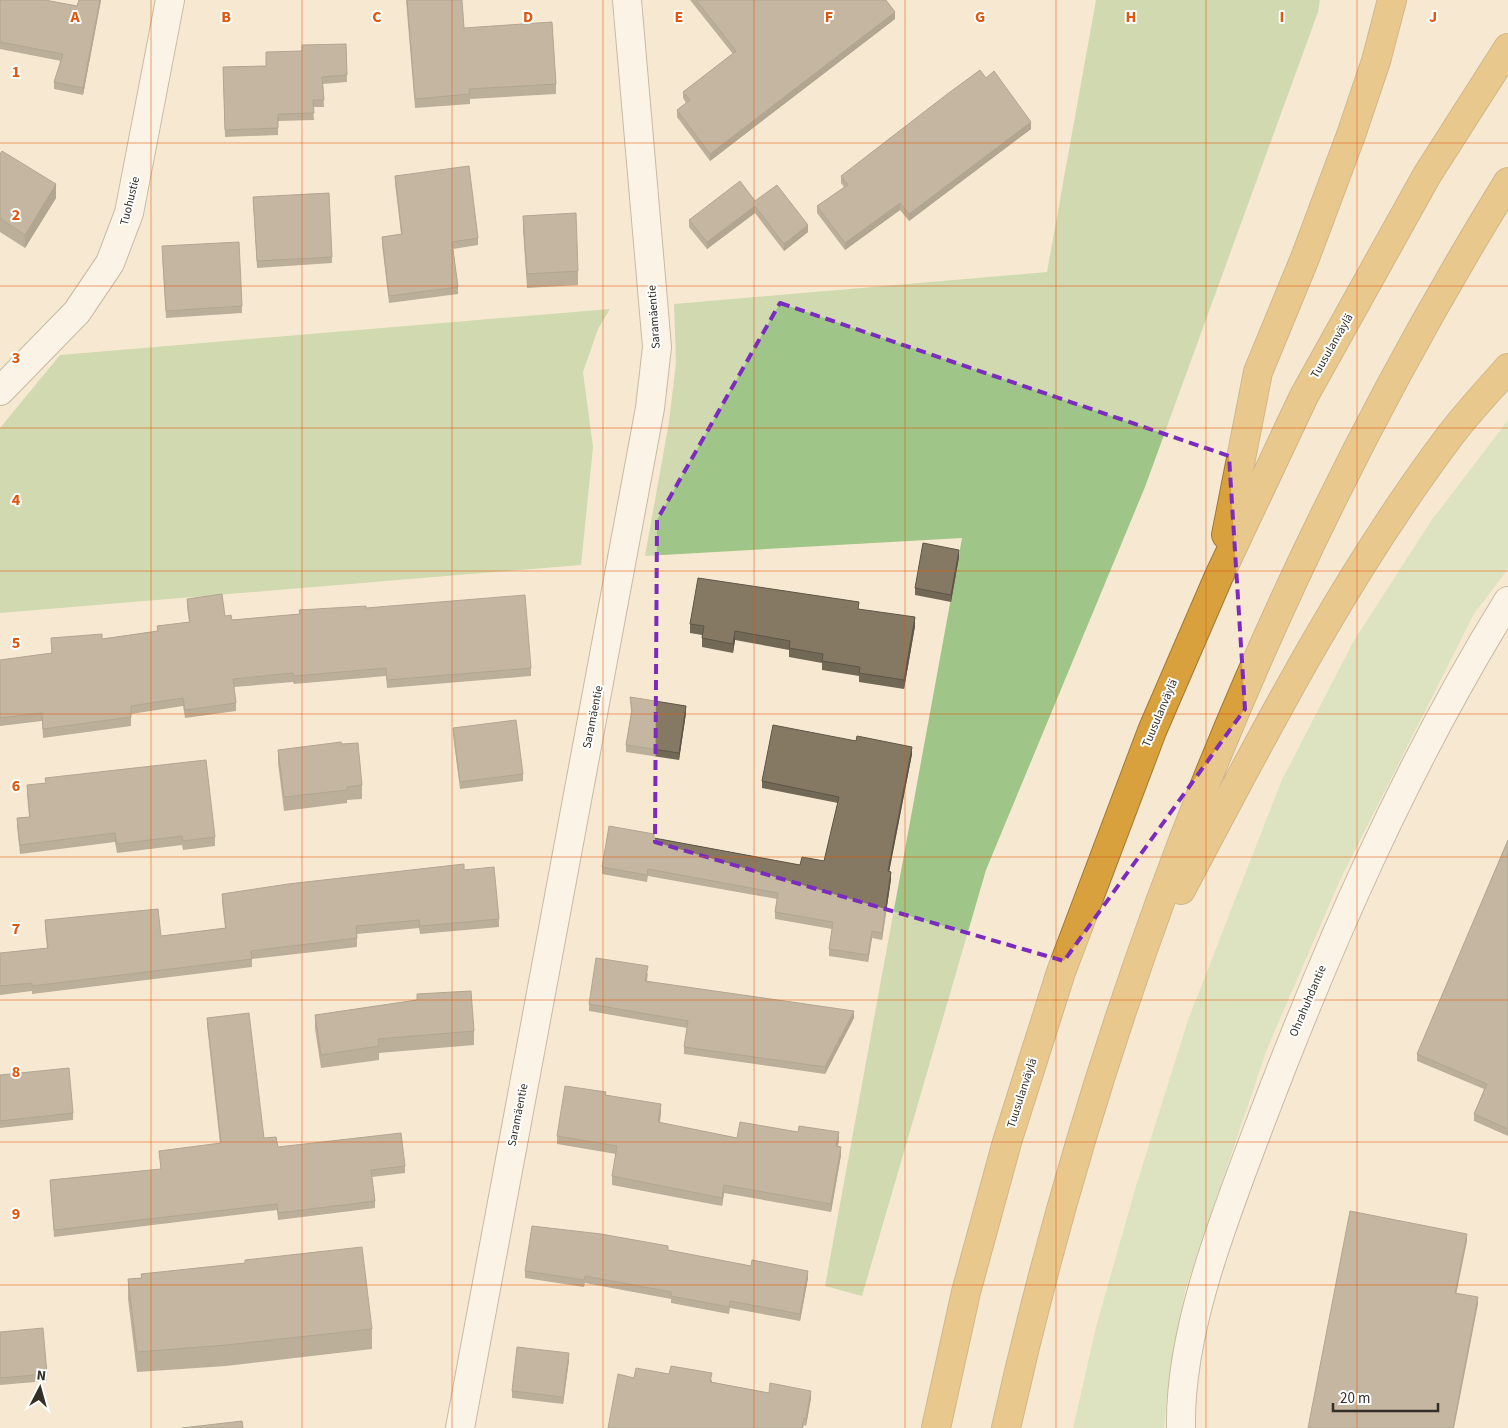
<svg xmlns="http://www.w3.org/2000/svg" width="1508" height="1428" viewBox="0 0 1508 1428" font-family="'Source Sans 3',sans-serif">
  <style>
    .green { fill: #bddcac }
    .forest { fill: #9fc688 }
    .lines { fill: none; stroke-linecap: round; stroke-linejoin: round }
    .minor-casing { stroke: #8c806a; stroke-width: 30 }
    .motorway-casing { stroke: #9f7935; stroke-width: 30 }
    .minor { stroke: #fff; stroke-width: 28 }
    .motorway { stroke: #d8a13d; stroke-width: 28 }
    .wall { fill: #726856 }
    .shaded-wall { fill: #5d5546 }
    .building { fill: #857964; stroke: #5d5546 }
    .marked { fill: none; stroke: #7b2cbf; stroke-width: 4; stroke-dasharray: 10 6; stroke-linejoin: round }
    .grid { fill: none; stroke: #df570d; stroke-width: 1; stroke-opacity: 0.55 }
    .labels { text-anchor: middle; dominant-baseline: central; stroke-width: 4; stroke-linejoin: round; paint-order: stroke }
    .street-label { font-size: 12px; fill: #342f26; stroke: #fff }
    .grid-label { font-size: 16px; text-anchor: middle; font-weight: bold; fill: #df570d; stroke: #fff; stroke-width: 4; stroke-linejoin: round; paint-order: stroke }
  </style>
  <rect width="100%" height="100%" fill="#f7e9d1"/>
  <path class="green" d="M1508 420V569L1474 614 1341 878 1267 1049 1185 1291 1169 1375 1164 1428H1073L1096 1327 1136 1186 1188 1020 1281 782 1353 642 1431 521Z"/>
  <path class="forest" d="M1096 0H1320L1318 12 1145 487 986 870 862 1296 825 1286 962 538 645 556 669 422 676 363 674 304 1047 272Z
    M610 309 598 329 583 372 593 447 581 565 0 613V428L60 355Z"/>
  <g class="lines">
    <g class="minor-casing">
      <path id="minor" d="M0 391 77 312 110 263 129 213 170 0
        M460 1428 650 408 657 347 627 0
        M1181 1428C1179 1332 1224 1219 1258 1129 1327 947 1405 767 1508 601"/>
    </g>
    <g class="motorway-casing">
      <path id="motorway" d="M1226 535 1258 372 1305 258 1351 135 1376 61 1392 0
        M1181 890C1263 735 1343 578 1449 437 1467 413 1488 391 1508 368
        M936 1428 966 1292 1007 1142 1061 972 1152 731 1219 576 1304 396 1427 175 1508 48
        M1006 1428C1104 990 1272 564 1508 182"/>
    </g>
    <use href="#minor" class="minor"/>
    <use href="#motorway" class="motorway"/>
  </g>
  <path class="wall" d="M0 0 77 6 101 0 83 95 54 89V82L61 61 0 49Z
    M406 0 464 28 556 84V94L470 99V104L415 108Z
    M690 0H886L895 19 710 161 677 117V110L686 103 683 98V92L733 54Z
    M346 44 347 82 323 84 324 107H313L314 120 278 121V135L225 137 223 67 266 66 302 51Z
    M986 78 1031 129 909 221 900 210 845 250 817 213V206L844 187 841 183V176Z
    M0 154 56 198 25 248 0 232Z
    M395 176 478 238V245L453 249 458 287V294L389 303 382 244V237L401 234 395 183Z
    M253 197 332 257V263L257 268Z
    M755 201 808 232 784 251 755 213 707 249 689 227V220Z
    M523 216 578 271V285L527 288 523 230Z
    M162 253 242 306V313L166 318Z
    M959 557 951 602 915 595V588Z
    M187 599 225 616 232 620 299 614V610L366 608 531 668V676L387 688 386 676 294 684 293 682 234 687 236 703V711L185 718 183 706 131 714V726L43 738 42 721 0 726V660L52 653 51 638 102 639 157 631V626L189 622 187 607Z
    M859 609 915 626 904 689 859 682V676L822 670V663L789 657V650L735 640 733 653 702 647V635L690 633V624Z
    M630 697 686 713 679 760 626 752V745L631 713Z
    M453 728 523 774V781L460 789 453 735Z
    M342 744 362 785V799L347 800V803L284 811 278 763V750Z
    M912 754 889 871 891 879 882 940 872 938 868 962 829 956V949L832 929 775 919V912L777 899 648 876 647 882 602 874V867L654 838 800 865 824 861 838 803 762 788V781Z
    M27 785 215 837V846L183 850 182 845 117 853 115 842 20 854 17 827V818L29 817 27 794Z
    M1508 840V1136L1474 1121V1114L1484 1089 1417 1061V1054Z
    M464 870 499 919V927L420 934 419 928 357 934V947L252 959V967L32 994V991L0 995V953L47 948 45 928V920L161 936 225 928 222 902V894Z
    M648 973 647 981 854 1018 825 1074 684 1054V1047L687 1028 589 1011V1004Z
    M417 994 474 1031V1045L379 1053V1060L321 1068 315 1029V1015L417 1000Z
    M207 1018 264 1138 278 1147 405 1166V1173L372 1177 375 1201V1208L278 1220 277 1210 54 1237 50 1180 161 1169 159 1151 220 1144 207 1025Z
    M0 1075 73 1113V1120L0 1128Z
    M606 1095 661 1112 660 1123 737 1138 839 1140 838 1146 841 1155 831 1212 724 1193 722 1206 612 1185V1176L616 1154 557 1144V1136Z
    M668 1250 808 1278 800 1321 730 1308 729 1314 671 1303V1299L585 1283 584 1287 525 1278V1271Z
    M141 1274 372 1329V1349L226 1366 137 1372 128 1299V1279L141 1278Z
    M0 1332 47 1374V1381L0 1385Z
    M569 1360 563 1404 512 1398V1391Z
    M669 1374 712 1380V1382L769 1393 811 1398 806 1426 804 1425 803 1428H608L634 1378Z"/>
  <path class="shaded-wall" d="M100 0H101L83 95V88Z
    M895 12V19L710 161V154Z
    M1031 122V129L909 221V214Z
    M56 184V198L25 248V235Z
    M900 203V210L845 250V243Z
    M755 206V213L707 249V242Z
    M808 225V232L784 251V244Z
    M959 550V557L951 602V595Z
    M915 617V626L904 689V680Z
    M735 631V640L733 653V644Z
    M686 706V713L679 760V753Z
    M912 747V754L888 878V871Z
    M891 872V879L882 940V933Z
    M872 931V938L868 962V955Z
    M854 1011V1018L825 1074V1067Z
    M661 1104V1112L658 1130V1122Z
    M839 1132V1140L836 1154V1146Z
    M841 1147V1155L831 1212V1204Z
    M724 1185V1193L722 1206V1198Z
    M1467 1234V1241L1455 1300V1293Z
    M808 1271V1278L800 1321V1314Z
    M1478 1297V1304L1454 1428H1453Z
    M569 1353V1360L563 1404V1397Z
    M811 1391V1398L806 1426V1419Z"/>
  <path class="building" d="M0 0H45L77 6 79 0H100L83 88 54 82 63 54 0 42Z
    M407 0H462L464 28 552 22 556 84 469 89 470 94 415 99Z
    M696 0H886L895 12 710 154 677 110 690 100 683 92 736 51Z
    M346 44 347 75 322 77 324 100H313L314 113 278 114V128L225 130 223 67 266 66V52L302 51V45Z
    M980 70 986 78 994 71 1031 122 909 214 900 203 845 243 817 206 848 185 841 176 946 95Z
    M2 151 56 184 25 235 0 218V154Z
    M469 166 478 238 452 242 458 287 389 296 382 237 402 234 395 176Z
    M740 181 755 201 777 185 808 225 784 244 755 206 707 242 689 220Z
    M329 193 332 257 257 261 253 197Z
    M576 213 578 271 527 274 523 216Z
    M239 242 242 306 166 311 162 246Z
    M923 543 959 550 951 595 915 588Z
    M698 578 859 602 858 609 915 617 904 680 859 673 860 667 822 661 823 654 789 648 790 641 735 631 733 644 702 638 704 626 690 624Z
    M222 594 225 616 231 615 232 620 300 614 299 610 366 606V608L525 595 531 668 387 680 386 668 294 676 293 673 233 679 236 703 185 710 183 698 131 706V717L43 729 42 713 0 718V660L52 653 51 638 102 634V639L158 631 157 626 190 622 187 599Z
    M630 697 686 706 679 753 626 745 632 710Z
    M516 720 523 774 460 782 453 728Z
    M773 725 856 741 857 736 912 747 888 871 891 872 882 933 872 931 868 955 829 949 833 922 775 912 778 893 648 869 647 875 602 867 609 826 654 834V838L800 865 802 857 824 861 839 797 762 781Z
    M341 742 342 744 358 743 362 785 347 787V790L284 797 278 750Z
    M206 760 215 837 183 841 182 836 117 844 115 833 20 845 17 818 30 817 27 785 46 783 45 778Z
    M1508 840V1129L1474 1114 1487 1084 1417 1054Z
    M464 864V870L494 867 499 919 420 926 419 920 356 926 357 938 251 951 252 959 32 986V983L0 986V953L48 948 45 920 158 909 161 936 226 928 222 894 288 884Z
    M596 958 648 966 645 981 854 1011 825 1067 684 1047 688 1021 589 1004Z
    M471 991 474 1031 378 1039 379 1046 321 1055 315 1015 417 1000V994Z
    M249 1013 264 1138 276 1137 278 1147 401 1133 405 1166 371 1170 375 1201 278 1213 277 1204 54 1230 50 1180 161 1169 159 1151 221 1143 207 1018Z
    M69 1068 73 1113 0 1121V1075Z
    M565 1086 606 1092 605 1095 661 1104 658 1122 737 1138 740 1122 798 1132 799 1126 839 1132 836 1146 841 1147 831 1204 724 1185 722 1198 612 1176 617 1146 557 1136Z
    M1350 1211 1467 1234 1455 1293 1478 1297 1453 1428H1308Z
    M532 1226 601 1234 668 1246V1250L751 1266 752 1260 808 1271 800 1314 730 1301 729 1307 671 1296V1292L585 1276 584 1280 525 1271Z
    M362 1247 372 1329 226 1345 137 1352 128 1279 142 1278 141 1274 245 1263V1260Z
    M43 1328 47 1374 0 1378V1332Z
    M517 1347 569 1353 563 1397 512 1391Z
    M671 1366 712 1373 710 1382 769 1393 770 1383 811 1391 806 1419 804 1418 802 1428H608L618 1374 634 1378 636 1368 669 1374Z
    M242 1421 243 1428H182Z"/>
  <path d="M0 0H1508V1428H0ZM780 303 1229 456 1245 709 1064 961 655 842 657 520Z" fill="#f7e9d1" fill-opacity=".55" fill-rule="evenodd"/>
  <path class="marked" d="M780 303 1229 456 1245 709 1064 961 655 842 657 520Z"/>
  <path class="grid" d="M151 0V1428M302 0V1428M452 0V1428M603 0V1428M754 0V1428M905 0V1428M1056 0V1428M1206 0V1428M1357 0V1428M0 143H1508M0 286H1508M0 428H1508M0 571H1508M0 714H1508M0 857H1508M0 1000H1508M0 1142H1508M0 1285H1508"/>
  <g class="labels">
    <g class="street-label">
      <text transform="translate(130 201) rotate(-76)">Tuohustie</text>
      <text transform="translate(654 317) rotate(-94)">Saramäentie</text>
      <text transform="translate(1332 346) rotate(-60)">Tuusulanväylä</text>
      <text transform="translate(1160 713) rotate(-67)">Tuusulanväylä</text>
      <text transform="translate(593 717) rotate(-79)">Saramäentie</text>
      <text transform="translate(1308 1001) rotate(-67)">Ohrahuhdantie</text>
      <text transform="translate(1022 1093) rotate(-72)">Tuusulanväylä</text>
      <text transform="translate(518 1115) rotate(-79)">Saramäentie</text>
    </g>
  </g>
  <g class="grid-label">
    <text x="75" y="22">A</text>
    <text x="226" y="22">B</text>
    <text x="377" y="22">C</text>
    <text x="528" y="22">D</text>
    <text x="679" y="22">E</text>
    <text x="829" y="22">F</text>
    <text x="980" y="22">G</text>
    <text x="1131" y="22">H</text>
    <text x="1282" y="22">I</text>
    <text x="1433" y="22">J</text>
    <text x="16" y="77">1</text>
    <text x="16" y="220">2</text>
    <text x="16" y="363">3</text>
    <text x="16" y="505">4</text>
    <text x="16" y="648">5</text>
    <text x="16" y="791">6</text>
    <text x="16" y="934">7</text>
    <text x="16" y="1077">8</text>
    <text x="16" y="1219">9</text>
  </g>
  <g transform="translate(40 1388) rotate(6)" stroke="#ffffff" stroke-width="4" paint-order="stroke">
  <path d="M0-4L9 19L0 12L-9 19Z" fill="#342f26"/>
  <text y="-8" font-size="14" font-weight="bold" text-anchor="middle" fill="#342f26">N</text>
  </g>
  <path d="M1333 1403v8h105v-8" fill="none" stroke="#342f26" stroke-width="2.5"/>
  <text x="1340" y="1403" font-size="15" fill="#342f26" stroke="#ffffff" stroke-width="4" paint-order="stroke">20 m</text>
</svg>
